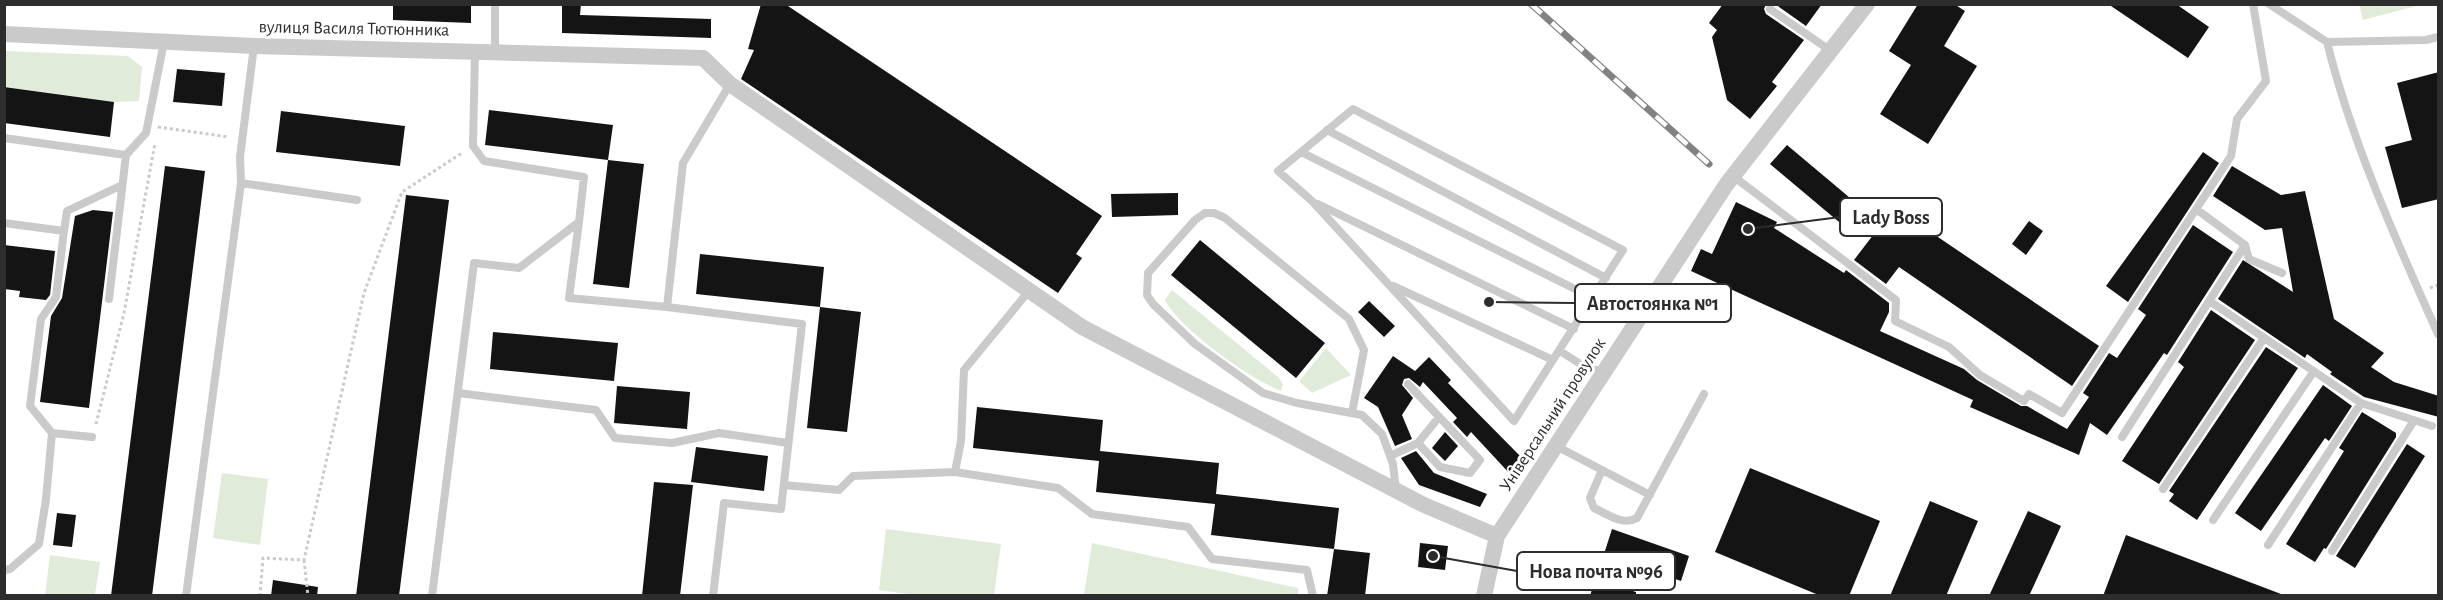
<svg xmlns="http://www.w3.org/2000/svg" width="2443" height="600" viewBox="0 0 2443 600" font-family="'Alegreya Sans',sans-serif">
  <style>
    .green { fill: #e0ecd9 }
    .building { fill: #141414 }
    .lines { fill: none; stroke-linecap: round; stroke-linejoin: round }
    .path { stroke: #cacaca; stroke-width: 3; stroke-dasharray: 3 3; stroke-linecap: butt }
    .lane { stroke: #cacaca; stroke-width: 8 }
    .street { stroke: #cacaca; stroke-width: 16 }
    .rail-casing { stroke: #828282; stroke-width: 7 }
    .rail { stroke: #fff; stroke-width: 4.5; stroke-dasharray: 14; stroke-linecap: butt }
    .labels { text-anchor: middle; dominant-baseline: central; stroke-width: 6; stroke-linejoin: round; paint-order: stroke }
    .street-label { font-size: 18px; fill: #2d2d2d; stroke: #fff }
    .leader { fill: none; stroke: #2d2d2d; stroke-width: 2 }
    .callout-dot { fill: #2d2d2d; stroke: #fff; stroke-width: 2 }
    .callout { fill: #fff; stroke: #2d2d2d; stroke-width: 2 }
    .callout-label { font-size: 20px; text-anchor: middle; font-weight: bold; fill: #2d2d2d }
  </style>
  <rect width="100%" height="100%" fill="#fff"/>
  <path class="green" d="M2359 4H2420V5L2363 20Z
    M5 51 128 56 142 67 139 101 114 102 5 87Z
    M1172 290 1278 377 1283 384 1281 391C1250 379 1180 329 1165 300Z
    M1326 348 1351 375 1312 393 1299 381Z
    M222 473 268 479 260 545 213 538Z
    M886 529 1001 544 994 595 922 596 879 590Z
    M1092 543 1298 588V595H1084Z
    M50 555 100 562 95 595H45Z"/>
  <path class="building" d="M393 4H471V23L393 20Z
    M562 4H581L580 15 711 19V38L562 33Z
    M761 4H785L1102 216 1076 254 1082 258 1058 293 741 79 754 50 748 49Z
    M1723 4H1766L1764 9 1766 14 1804 40 1772 82 1777 86 1750 119 1727 100 1712 37 1717 30 1709 23Z
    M1775 4H1822L1806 26Z
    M1918 4H1954L1965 11 1944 46 1977 66 1928 144 1880 114 1911 65 1889 51Z
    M2108 4H2176L2209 27 2188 58Z
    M177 69 225 73 222 106 173 102Z
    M2439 72V199L2402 208 2385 147 2412 140 2397 83Z
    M4 87 114 102 110 137 4 123Z
    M489 110 613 125 608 160 485 145Z
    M281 111 405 126 400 166 276 152Z
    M1787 145 1862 208 1845 227 1770 164Z
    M2203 152 2219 163 2128 302 2106 286Z
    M608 160 644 164 629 288 593 284Z
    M165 166 205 171 170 452 152 596H111Z
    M2232 166 2281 195 2305 191 2334 319 2384 353 2371 367 2394 382 2439 396V417L2364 397 2330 374 2332 372 2307 354 2305 358 2218 299 2243 260 2293 292 2282 228 2265 230 2213 196Z
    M1178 193V215L1112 217 1111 194Z
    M406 195 449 200 399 596H356Z
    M1736 202 1777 222 1774 228 1844 273 1846 270 1889 303V312L1880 331 1964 369 1977 380 2021 406H2027L2067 429 2089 397 2083 393 2109 353 2117 358 2146 315 2138 309 2193 225 2233 252 2167 355 2164 353 2107 435 2090 423 2079 455 1970 407 1973 400 1691 271 1701 249 1712 254Z
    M1896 205 1932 233 2099 346 2072 386 1899 267 1886 284 1854 260Z
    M93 210 113 212 89 408 40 402 51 316 62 298 75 216Z
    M2029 221 2043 231 2026 255 2012 244Z
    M1200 240 1325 343 1296 378 1171 275Z
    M4 245 55 251 50 295 46 300 19 297 20 291 4 289Z
    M700 254 824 267 820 307 696 294Z
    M1369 301 1395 326 1384 337 1358 312Z
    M820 307 861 312 847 432 807 428Z
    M2211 310 2255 340 2159 484 2122 461 2184 367 2178 362Z
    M493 332 618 343 614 381 490 369Z
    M2266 347 2298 368 2197 520 2169 501 2174 494 2169 491Z
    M1393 356 1415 371 1429 357 1451 380 1448 383 1523 459 1510 474 1471 432 1467 437 1453 422 1457 418 1423 382 1420 387 1409 378 1404 379 1402 385 1413 398 1402 415 1412 439 1395 446 1378 407 1364 398Z
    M2323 385 2352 406 2329 441 2325 438 2261 531 2235 513Z
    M617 386 690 392 687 429 614 423Z
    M977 407 1103 420 1100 451 1219 463 1216 494 1339 508 1334 549 1211 535 1215 504 1096 492 1099 461 973 448Z
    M2362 412 2396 433V437L2326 549 2324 548 2315 562 2286 544 2344 451 2339 448Z
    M1445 432 1458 446 1445 461 1432 448Z
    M2407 444 2425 456 2355 568 2336 556Z
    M696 447 768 456 764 491 691 482Z
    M1416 451 1434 473 1487 494 1480 507 1419 485 1401 458Z
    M1750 468 1880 521 1849 596H1821L1715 552Z
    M654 482 693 485 680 596H642Z
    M1930 501 1978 521 1946 596H1890Z
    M2028 511 2061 526 2029 596H1989Z
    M57 513 76 515 72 547 53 545Z
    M1612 529 1689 556 1681 581 1604 554Z
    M2126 535 2281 594 2280 596H2103Z
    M1420 543 1448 546 1445 570 1418 567Z
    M1334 549 1370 553 1365 596H1327Z
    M1595 579 1636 592V596H1590Z
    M273 580 318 587 317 596H271Z"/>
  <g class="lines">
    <path class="path" d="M158 127 229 137
      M2430 288 2438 285
      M96 424 124 313 155 143
      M304 560 308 596
      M260 596 263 558 304 560 364 293 402 192 462 153"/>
    <path class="lane" d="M2269 4 2327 42 2426 40 2438 37
      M1770 9 1831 51
      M2327 42C2352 143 2396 240 2438 334
      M495 52V4
      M1353 109 1623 250 1514 421 1312 201 1278 171Z
      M1327 130 1606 278
      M4 138 126 155 146 133 164 42
      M1301 152 1593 298
      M1733 176 1896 300 1895 321 1949 347 1980 375 2024 401 2029 394 2062 413 2231 156 2237 119 2266 81 2253 4
      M241 183 357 200
      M1318 204 1574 329
      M2196 209 2245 245 2249 259 2282 273
      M579 222 569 298 667 307 683 163 730 84
      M4 223 64 231 67 211 122 185
      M1393 286 1553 360
      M109 299 126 155
      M2211 302 2361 403 2432 426
      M667 307 802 324 781 509 724 503 713 596
      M1560 351 1585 367 1604 372
      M458 393 596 410 615 438 672 443 719 433 788 443
      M1352 413 1364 350 1349 319 1225 218 1214 213H1205L1195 220 1148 273 1147 295 1153 304 1195 344 1263 393 1297 403 1362 415 1382 434 1393 464 1396 490
      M52 433 30 406 41 319 56 297 64 231
      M2122 437 2245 245
      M1418 443 1439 417
      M1556 446 1650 495
      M1390 456 1418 443 1440 467 1470 473 1480 460 1408 384
      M1602 470 1590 498 1594 508C1607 514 1623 526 1637 518L1704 394
      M955 472 1058 488 1092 514 1188 527 1212 559 1307 570 1313 596
      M784 485 839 490 853 476 955 472 961 441 964 370 1028 292
      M2163 489 2264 338
      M2213 520 2314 371
      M2268 545 2361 403
      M2332 551 2413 422
      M4 570 10 569 39 544 46 499 52 433 92 437
      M186 596 241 183 240 157 254 46
      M432 596 474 263 519 268 579 222 584 177 484 161 473 146 475 52"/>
    <path class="street" d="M4 34 254 46 703 58 730 84 1082 327 1424 505 1497 536
      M1484 596 1497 536 1726 185 1867 4"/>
    <g class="rail-casing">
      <path id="rail" d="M1531 4 1709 164"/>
    </g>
    <use href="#rail" class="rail"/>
  </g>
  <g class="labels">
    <g class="street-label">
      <text transform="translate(354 29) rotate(1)">вулиця Василя Тютюнника</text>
      <text transform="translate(1553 415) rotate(-57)">Універсальний провулок</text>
    </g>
  </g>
  <path class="leader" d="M1748 229L1840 217M1489 302L1575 303M1433 556L1517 571"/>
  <g class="callout-dot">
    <circle cx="1748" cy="229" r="6"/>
    <circle cx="1489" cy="302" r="6"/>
    <circle cx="1433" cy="556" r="6"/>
  </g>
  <g class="callout">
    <rect x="1840" y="198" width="102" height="38" rx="6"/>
    <rect x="1575" y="284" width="156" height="38" rx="6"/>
    <rect x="1517" y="552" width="158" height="38" rx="6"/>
  </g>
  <g class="callout-label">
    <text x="1891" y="224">Lady Boss</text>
    <text x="1653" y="310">Автостоянка №1</text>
    <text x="1596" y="578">Нова почта №96</text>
  </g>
  <rect width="2443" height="600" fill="none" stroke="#2d2d2d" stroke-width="12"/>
</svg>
